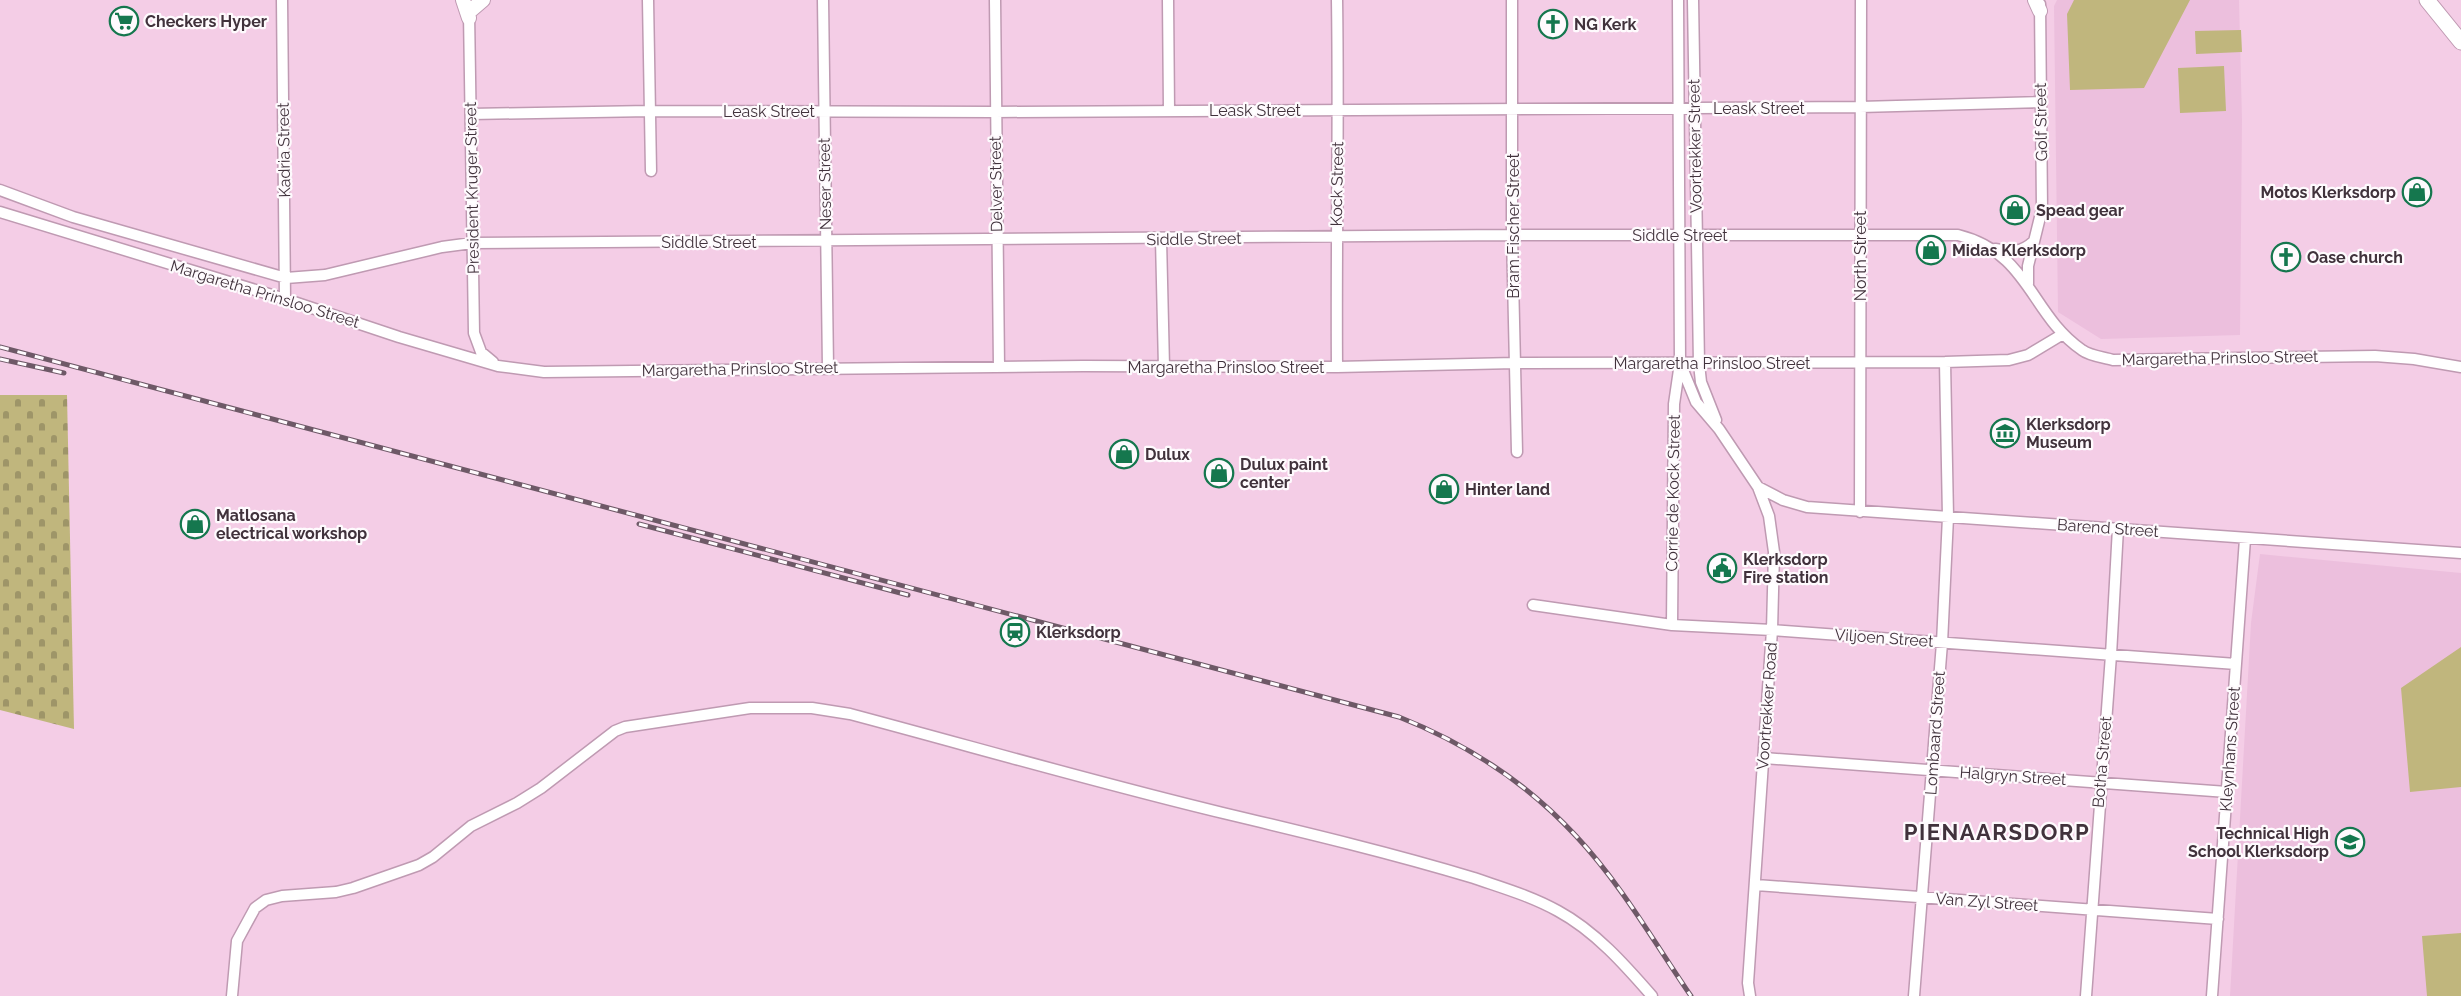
<svg xmlns="http://www.w3.org/2000/svg" width="2461" height="996" viewBox="0 0 2461 996" font-family="Raleway,sans-serif">
  <style>
    .built { fill: #ecbfdd }
    .cemetery { fill: url(#cemetery-stones) }
    .pitch { fill: #c0b67d }
    .lines { fill: none; stroke-linecap: round; stroke-linejoin: round }
    .minor-casing { stroke: #bf9ab2; stroke-width: 13 }
    .major-casing { stroke: #bf9ab2; stroke-width: 16 }
    .highway-casing { stroke: #bf9ab2; stroke-width: 17 }
    .minor { stroke: #fff; stroke-width: 10 }
    .major { stroke: #fff; stroke-width: 14 }
    .highway { stroke: #fff; stroke-width: 15 }
    .rail-casing { stroke: #6e5967; stroke-width: 5 }
    .rail { stroke: #fefafd; stroke-width: 3; stroke-dasharray: 9; stroke-linecap: butt }
    .labels { text-anchor: middle; dominant-baseline: central; stroke-width: 4.5; stroke-linejoin: round; paint-order: stroke }
    .poi-label { font-size: 16px; font-weight: bold; fill: #41323c; stroke: #fefafd; text-anchor: start }
    .street-label { font-size: 16px; fill: #41323c; stroke: #fefafd }
    .district-label { font-size: 22px; font-weight: bold; letter-spacing: 1.5px; fill: #41323c; stroke: #fefafd }
  </style>
  <defs>
    <pattern id="cemetery-stones" width="16" height="16" patternUnits="userSpaceOnUse" patternTransform="scale(1.5)"><rect width="16" height="16" fill="#c0b67d"/><path d="M2 7V4a2 2 0 0 1 4 0v3zM10 15v-3a2 2 0 0 1 4 0v3z" fill="#9e9568"/></pattern>
  </defs>
  <rect width="100%" height="100%" fill="#f4cde6"/>
  <path class="built" d="M2057 0H2239L2242 120 2240 335 2101 339 2058 312 2054 6Z
    M2260 554 2461 573V996H2230L2251 623Z"/>
  <path class="cemetery" d="M0 395H67L74 729 0 710Z"/>
  <path class="pitch" d="M2074 0H2190L2144 88 2070 90 2067 14Z
    M2241 30 2242 52 2196 54 2195 31Z
    M2224 66 2226 111 2180 113 2178 68Z
    M2461 647V787L2410 792 2401 688Z
    M2461 933V996H2427L2422 936Z"/>
  <g class="lines">
    <g class="minor-casing">
      <path id="minor" d="M282 0 285 299
        M648 0 651 171
        M823 0 828 368
        M995 0 999 367
        M1168 0 1169 110
        M1512 0V235L1517 452
        M1693 0 1699 364 1701 382 1716 420
        M469 13 474 333 481 352 493 362
        M471 114 650 111 995 112 1860 107 2040 102
        M0 190 73 217 286 278 325 275 442 247 472 243 1512 235H1958C2030 253 2030 314 2082 350 2090 356 2103 357 2113 360L2375 356 2414 359 2461 367
        M0 212 285 299 399 337 498 366 544 372 1083 366 1337 367 1515 363 1945 362 2009 360 2028 355 2063 334
        M1161 239 1164 367
        M1995 249C2011 252 2021 253 2033 242
        M2028 284V266L2042 209 2040 4
        M1680 363 1696 402 1719 429 1758 487 1769 516 1774 552 1772 630 1748 983 1750 996
        M1337 367C1336 245 1339 123 1337 0
        M1758 487 1783 500 1807 507 2461 553
        M1860 512 1861 0
        M1533 605 1672 625 1772 630 2236 664
        M1672 625 1674 404 1680 363 1678 0
        M1764 758 2227 792
        M1756 885 2218 919
        M232 996 237 941 255 908 266 900 282 896 336 892 353 888 419 865 433 857 471 826 517 803 541 788 615 731 625 727 750 708H812L850 714C974 747 1098 783 1223 813 1307 833 1391 853 1474 878 1503 888 1531 896 1558 911 1595 931 1625 965 1652 996
        M1914 996 1942 643 1948 517 1945 362
        M2086 996 2111 655 2118 528
        M2212 996 2245 539"/>
    </g>
    <g class="major-casing">
      <path id="major" d="M463 0 469 18
        M2035 0 2040 11
        M469 12 483 0"/>
    </g>
    <g class="highway-casing">
      <path id="highway" d="M2427 0 2461 42"/>
    </g>
    <use href="#minor" class="minor"/>
    <use href="#major" class="major"/>
    <use href="#highway" class="highway"/>
    <g class="rail-casing">
      <path id="rail" d="M0 347 1399 717C1465 743 1527 783 1576 836 1621 884 1654 942 1691 996
        M0 359 64 373
        M639 524 908 595"/>
    </g>
    <use href="#rail" class="rail"/>
  </g>
  <defs>
    <g id="supermarket-ring" transform="scale(1.5)"><circle r="9.5" fill="#fefafd" stroke="#15774e" stroke-width="1.5"/><path d="M-6-5.5h2.5l.6 2H6L4.5 2H-2.5L-4.4-4H-6ZM-1.5 3.2a1.3 1.3 0 1 0 .1 0ZM3 3.2a1.3 1.3 0 1 0 .1 0Z" fill="#15774e"/></g>
    <g id="church-ring" transform="scale(1.5)"><circle r="9.5" fill="#fefafd" stroke="#15774e" stroke-width="1.5"/><path d="M-1.2-6h2.4v3.5h3.3v2.4h-3.3V6h-2.4V-.1h-3.3v-2.4h3.3Z" fill="#15774e"/></g>
    <g id="shop-ring" transform="scale(1.5)"><circle r="9.5" fill="#fefafd" stroke="#15774e" stroke-width="1.5"/><path d="M-5-2.5h2.3a2.7 3.5 0 0 1 5.4 0H5L5.5 6h-11ZM-1.5-2.5h3a1.5 2.3 0 0 0-3 0Z" fill="#15774e"/></g>
    <g id="museum-ring" transform="scale(1.5)"><circle r="9.5" fill="#fefafd" stroke="#15774e" stroke-width="1.5"/><path d="M0-6L6-3V-2H-6V-3ZM-5-1h2V3h-2ZM-1-1h2V3h-2ZM3-1h2V3H3ZM-6 4H6V6H-6Z" fill="#15774e"/></g>
    <g id="civic-ring" transform="scale(1.5)"><circle r="9.5" fill="#fefafd" stroke="#15774e" stroke-width="1.5"/><path d="M-.6-6.5H3V-4.5H.6V-3L4-1V1h2V6H-6V1h2V-1L-.6-3ZM-1.2 2.5V6h2.4V2.5Z" fill="#15774e"/></g>
    <g id="station-ring" transform="scale(1.5)"><circle r="9.5" fill="#fefafd" stroke="#15774e" stroke-width="1.5"/><path d="M-3-6H3Q5-6 5-4V2Q5 4 3 4L4.5 6H3L1.5 4h-3L-3 6H-4.5L-3 4Q-5 4-5 2V-4Q-5-6-3-6ZM-3.5-4v3h7v-3ZM-3.5 1v1.5H-2V1ZM2 1v1.5H3.5V1Z" fill="#15774e"/></g>
    <g id="school-ring" transform="scale(1.5)"><circle r="9.5" fill="#fefafd" stroke="#15774e" stroke-width="1.5"/><path d="M0-5L7-2L0 1L-7-2ZM-4 1L0 2.5L4 1V4Q0 6-4 4Z" fill="#15774e"/></g>
  </defs>
  <g fill-rule="evenodd">
    <use href="#supermarket-ring" x="124" y="21"/>
    <use href="#church-ring" x="1553" y="24"/>
    <use href="#shop-ring" x="2417" y="192"/>
    <use href="#shop-ring" x="2015" y="210"/>
    <use href="#shop-ring" x="1931" y="250"/>
    <use href="#church-ring" x="2286" y="257"/>
    <use href="#museum-ring" x="2005" y="433"/>
    <use href="#shop-ring" x="1124" y="454"/>
    <use href="#shop-ring" x="1219" y="473"/>
    <use href="#shop-ring" x="1444" y="489"/>
    <use href="#shop-ring" x="195" y="524"/>
    <use href="#civic-ring" x="1722" y="568"/>
    <use href="#station-ring" x="1015" y="632"/>
    <use href="#school-ring" x="2350" y="842"/>
  </g>
  <g class="labels">
    <g class="poi-label">
      <text x="145" y="21">Checkers Hyper</text>
      <text x="1574" y="24">NG Kerk</text>
      <text x="2396" y="192" text-anchor="end">Motos Klerksdorp</text>
      <text x="2036" y="210">Spead gear</text>
      <text x="1952" y="250">Midas Klerksdorp</text>
      <text x="2307" y="257">Oase church</text>
      <text x="2026" y="424">Klerksdorp<tspan x="2026" dy="18">Museum</tspan></text>
      <text x="1145" y="454">Dulux</text>
      <text x="1240" y="464">Dulux paint<tspan x="1240" dy="18">center</tspan></text>
      <text x="1465" y="489">Hinter land</text>
      <text x="216" y="515">Matlosana<tspan x="216" dy="18">electrical workshop</tspan></text>
      <text x="1743" y="559">Klerksdorp<tspan x="1743" dy="18">Fire station</tspan></text>
      <text x="1036" y="632">Klerksdorp</text>
      <text x="2329" y="833" text-anchor="end">Technical High<tspan x="2329" dy="18">School Klerksdorp</tspan></text>
    </g>
    <g class="street-label">
      <text x="1759" y="108">Leask Street</text>
      <text x="1255" y="110">Leask Street</text>
      <text x="769" y="111">Leask Street</text>
      <text transform="translate(2041 122) rotate(-91)">Golf Street</text>
      <text transform="translate(1695 146) rotate(-91)">Voortrekker Street</text>
      <text transform="translate(284 150) rotate(-91)">Kadria Street</text>
      <text transform="translate(825 184) rotate(-91)">Neser Street</text>
      <text transform="translate(996 184) rotate(-91)">Delver Street</text>
      <text transform="translate(1337 184) rotate(-89)">Kock Street</text>
      <text transform="translate(472 188) rotate(-91)">President Kruger Street</text>
      <text transform="translate(1513 226) rotate(-90)">Bram Fischer Street</text>
      <text x="1680" y="235">Siddle Street</text>
      <text transform="translate(1194 239) rotate(-1)">Siddle Street</text>
      <text x="709" y="242">Siddle Street</text>
      <text transform="translate(1860 256) rotate(-90)">North Street</text>
      <text transform="translate(265 294) rotate(17)">Margaretha Prinsloo Street</text>
      <text transform="translate(2220 358) rotate(-1)">Margaretha Prinsloo Street</text>
      <text x="1712" y="363">Margaretha Prinsloo Street</text>
      <text x="1226" y="367">Margaretha Prinsloo Street</text>
      <text transform="translate(740 369) rotate(-1)">Margaretha Prinsloo Street</text>
      <text transform="translate(1673 493) rotate(-89)">Corrie de Kock Street</text>
      <text transform="translate(2108 528) rotate(4)">Barend Street</text>
      <text transform="translate(1884 638) rotate(4)">Viljoen Street</text>
      <text transform="translate(1767 706) rotate(-86)">Voortrekker Road</text>
      <text transform="translate(1935 733) rotate(-86)">Lombaard Street</text>
      <text transform="translate(2230 749) rotate(-86)">Kleynhans Street</text>
      <text transform="translate(2102 762) rotate(-85)">Botha Street</text>
      <text transform="translate(2013 776) rotate(4)">Halgryn Street</text>
      <text transform="translate(1987 902) rotate(4)">Van Zyl Street</text>
    </g>
    <g class="district-label">
      <text x="1997" y="832">PIENAARSDORP</text>
    </g>
  </g>
</svg>
